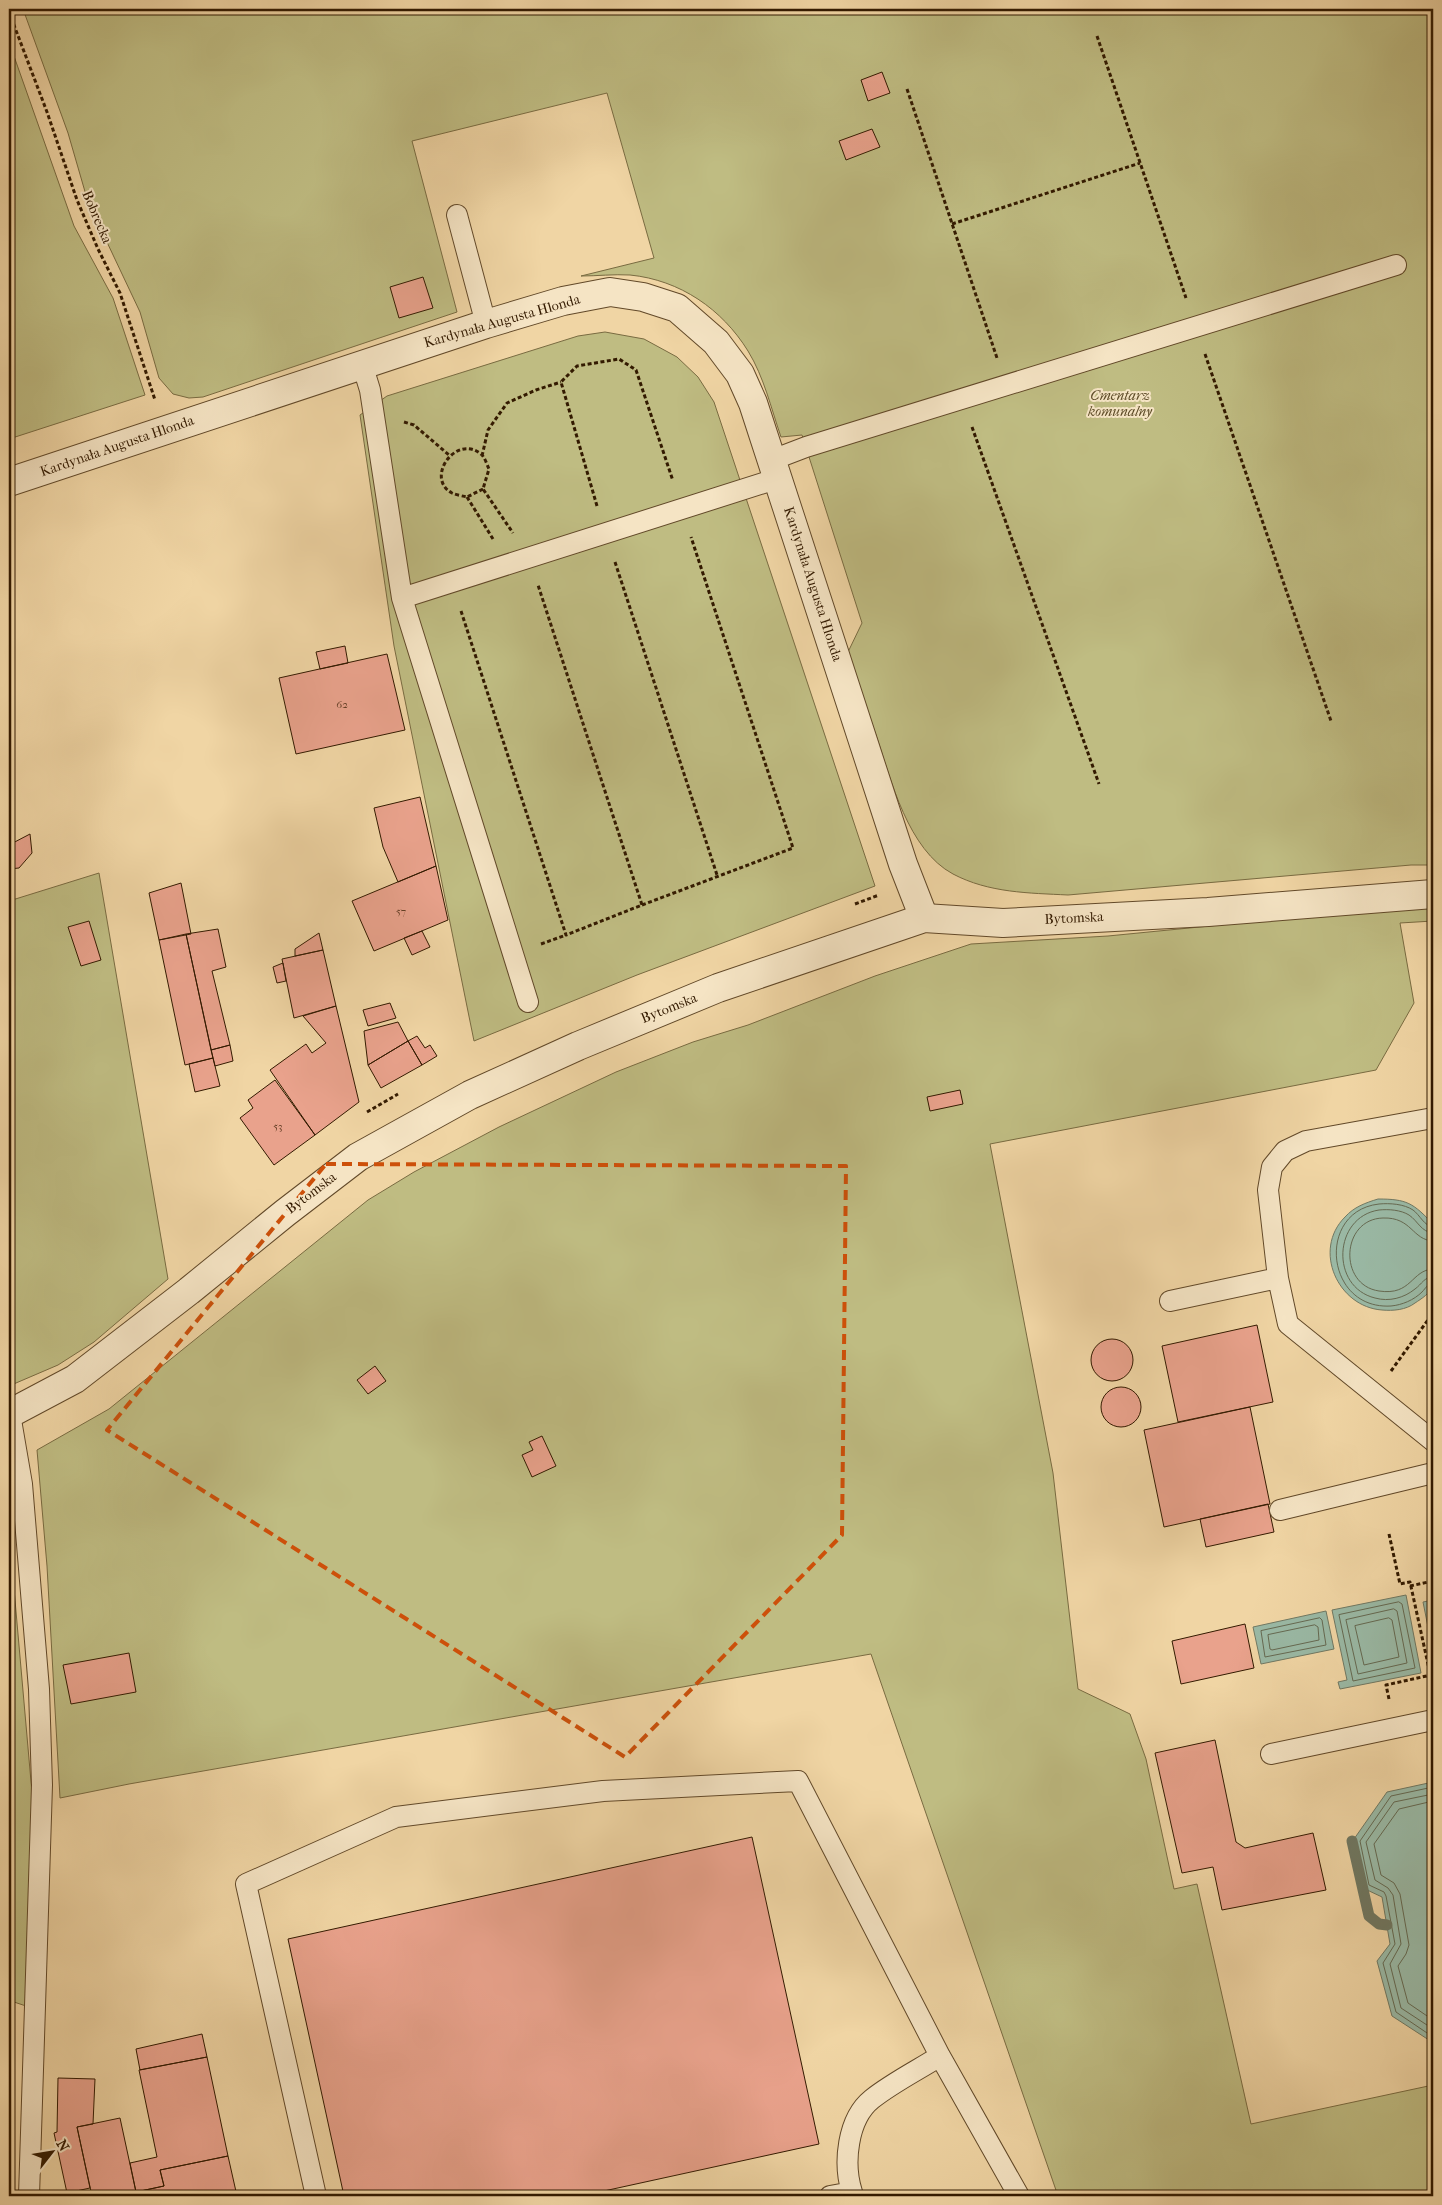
<svg xmlns="http://www.w3.org/2000/svg" width="1442" height="2205" viewBox="0 0 1442 2205" font-family="'IM FELL French Canon',serif">
  <style>
    .green { fill: #bfbc82; stroke: #796b41 }
    .water { fill: #9ab9a5; stroke: #717963 }
    .lines { fill: none; stroke-linecap: round; stroke-linejoin: round }
    .shore { stroke: #666a52; stroke-width: 1 }
    .stream { stroke: #717963; stroke-width: 11 }
    .building { fill: #e9a28c; stroke: #331a00 }
    .service-casing { stroke: #624929; stroke-width: 22 }
    .minor-casing { stroke: #624929; stroke-width: 30 }
    .tertiary-casing { stroke: #624929; stroke-width: 30 }
    .path { stroke: #331a00; stroke-width: 3; stroke-dasharray: 4 2.5; stroke-linecap: butt }
    .service { stroke: #f5e4c4; stroke-width: 20 }
    .minor { stroke: #f5e4c4; stroke-width: 28 }
    .tertiary { stroke: #f5e4c4; stroke-width: 28 }
    .marked { fill: none; stroke: #cd500a; stroke-width: 4; stroke-dasharray: 10 6; stroke-linejoin: round }
    .labels { text-anchor: middle; dominant-baseline: central; stroke-width: 4; stroke-linejoin: round; paint-order: stroke }
    .number-label { font-size: 11px; fill: #603c23 }
    .street-label { font-size: 14px; fill: #331a00; stroke: #f5e4c4 }
    .park-label { font-size: 14px; font-style: italic; fill: #5d4b27; stroke: #f5e4c4 }
  </style>
  <rect width="100%" height="100%" fill="#f0d5a4"/>
  <filter id="stains"><feTurbulence type="fractalNoise" baseFrequency=".004" numOctaves="4"/><feColorMatrix values="0 0 0 0 .2 0 0 0 0 .09 0 0 0 0 .02 0 0 0 .5 -.17"/></filter>
  <radialGradient id="worn" r=".72"><stop offset=".6" stop-color="#630" stop-opacity="0"/><stop offset="1" stop-color="#630" stop-opacity=".3"/></radialGradient>
  <path class="green" d="M23 9H1433V865H1411L1068 895C1029 893 989 893 953 874 908 850 891 780 876 735 866 707 857 680 848 652L862 623 802 435 781 437C771 408 764 377 748 351 722 309 680 280 630 275 614 274 597 276 581 276L654 258 607 93 412 141 457 312 203 397 189 398 173 394 159 378 140 312 88 202 68 133Z
    M9 42 74 226 113 298 145 395 9 439Z
    M605 332 644 339 677 357 698 377 714 402 875 886 637 975 474 1041 394 646 360 415 387 396 578 336Z
    M99 873 168 1279 94 1342 58 1365 9 1386V901Z
    M1433 904V921L1400 923 1414 1003 1376 1070 990 1144 1053 1473 1078 1689 1130 1714 1146 1759 1174 1889 1197 1884 1251 2124 1433 2085V2196H1058L871 1654 129 1784 60 1798 47 1566 37 1450 109 1409 368 1200 414 1172 499 1127 616 1072 693 1042 748 1025 875 976 971 944 1108 936Z
    M9 1532 32 1793 26 2006 11 2001 9 1997Z"/>
  <path class="water" d="M1378 1199C1407 1199 1413 1203 1433 1224 1433 1238 1436 1273 1433 1285 1431 1293 1421 1299 1415 1303 1406 1310 1393 1311 1382 1310 1338 1307 1312 1250 1345 1217 1354 1207 1365 1203 1378 1199Z
    M1406 1595 1421 1673 1340 1689 1338 1682 1347 1680 1332 1610Z
    M1433 1600V1652L1423 1602Z
    M1326 1611 1334 1649 1261 1664 1253 1627Z
    M1433 1782V2042H1432L1392 2016 1377 1961 1390 1944 1382 1897 1365 1889 1354 1839 1387 1792Z"/>
  <g class="lines">
    <path class="shore" d="M1433 1227C1424 1226 1420 1215 1413 1210 1404 1204 1390 1203 1379 1204 1316 1211 1325 1310 1391 1306 1402 1305 1414 1300 1422 1292 1426 1288 1427 1284 1433 1283
      M1433 1233C1421 1232 1418 1221 1409 1215 1401 1210 1389 1209 1379 1210 1333 1217 1330 1287 1375 1298 1389 1302 1404 1298 1415 1289 1422 1284 1424 1277 1433 1277
      M1433 1241C1412 1240 1412 1217 1383 1218 1341 1219 1338 1285 1379 1291 1412 1296 1411 1270 1433 1269
      M1399 1602 1402 1604 1415 1668 1353 1681 1339 1615Z
      M1394 1609 1397 1611 1407 1663 1358 1674 1346 1620Z
      M1320 1618 1322 1620 1326 1645 1265 1657 1261 1631Z
      M1389 1618 1392 1620 1399 1657 1364 1665 1355 1626Z
      M1315 1625 1318 1627 1319 1640 1272 1650 1270 1649 1268 1635Z
      M1433 1787 1391 1796 1360 1841 1369 1885 1384 1892 1386 1896 1395 1944 1383 1963 1396 2012 1433 2037
      M1433 1794 1394 1802 1366 1842 1375 1880 1388 1888 1393 1895 1401 1944 1390 1964 1401 2008 1433 2029
      M1433 1801 1399 1809 1374 1844 1381 1875 1394 1883 1400 1894 1409 1945 1406 1954 1398 1966 1408 2003 1433 2020"/>
    <path class="stream" d="M1352 1841 1369 1916 1379 1924 1387 1925"/>
  </g>
  <path class="building" d="M882 72 890 93 868 101 861 80Z
    M872 129 880 147 846 160 839 141Z
    M423 277 433 308 399 318 390 287Z
    M345 646 348 663 320 669 316 652Z
    M387 654 405 730 296 754 279 678Z
    M420 797 436 866 398 882 383 847 374 808Z
    M30 834 32 853 19 868 9 869V845Z
    M436 866 448 920 374 951 352 901Z
    M181 883 191 934 159 940 149 893Z
    M89 921 101 960 81 966 68 927Z
    M218 929 226 967 212 971 230 1045 211 1050 186 934Z
    M422 931 430 947 412 955 404 938Z
    M319 933 323 950 295 956V949Z
    M186 934 213 1058 185 1065 159 940Z
    M323 950 336 1006 294 1018 282 959Z
    M283 963 286 981 277 983 273 967Z
    M390 1003 396 1018 368 1026 363 1010Z
    M336 1006 359 1102 315 1135 270 1070 306 1044 312 1053 326 1043 303 1016Z
    M398 1022 408 1041 368 1065 364 1031Z
    M417 1036 425 1048 430 1045 437 1056 422 1065 408 1041Z
    M408 1041 422 1065 381 1088 368 1065Z
    M230 1045 233 1061 215 1066 211 1050Z
    M213 1058 220 1086 195 1092 189 1064Z
    M275 1080 315 1135 274 1165 240 1118 253 1108 248 1100Z
    M960 1090 963 1104 930 1111 927 1097Z
    M1257 1325 1273 1402 1178 1422 1162 1346Z
    M1091 1360a21 21 0 1 1 42 0a21 21 0 1 1-42 0Z
    M375 1366 386 1381 368 1394 357 1380Z
    M1101 1407a20 20 0 1 1 40 0a20 20 0 1 1-40 0Z
    M1250 1407 1270 1504 1164 1527 1144 1430Z
    M542 1436 556 1466 532 1477 522 1455 533 1450 529 1442Z
    M1268 1504 1274 1532 1206 1547 1200 1519Z
    M1245 1624 1254 1668 1181 1684 1172 1641Z
    M129 1653 136 1692 71 1704 63 1665Z
    M1215 1740 1236 1842 1245 1848 1313 1833 1326 1890 1222 1910 1213 1867 1182 1873 1155 1753Z
    M752 1837 819 2144 581 2196H344L288 1939Z
    M202 2034 207 2057 140 2070 136 2049Z
    M207 2057 228 2156 160 2170 164 2186 136 2192 130 2163 157 2157 139 2070Z
    M58 2078 95 2079 93 2124 77 2127 90 2188 67 2193 54 2133 57 2132Z
    M120 2118 136 2192 113 2196H92L77 2127Z
    M228 2156 237 2196H137L136 2192 164 2186 160 2170Z"/>
  <g class="lines">
    <g class="service-casing">
      <path id="service" d="M457 215 486 324
        M362 364 370 390 402 598 528 1002
        M772 460 806 447 1396 265
        M402 598 779 478
        M1278 1278 1268 1190 1272 1167 1285 1151 1306 1141 1433 1118
        M1170 1301 1278 1278 1288 1324 1433 1441
        M10 1414 22 1484 39 1689 42 1785 29 2196
        M1280 1510 1433 1473
        M1271 1754 1433 1720
        M316 2196 246 1884 396 1817 603 1791 798 1781 940 2056 1019 2196
        M830 2196 852 2192C843 2164 847 2119 872 2099 892 2083 918 2070 940 2056"/>
    </g>
    <g class="minor-casing">
      <path id="minor" d="M9 482 486 324 563 301 610 292 643 297 677 308 716 342 740 374 753 403 903 864 924 918"/>
    </g>
    <g class="tertiary-casing">
      <path id="tertiary" d="M9 1414 75 1379 189 1291 285 1213 358 1157 470 1095 578 1046 718 988 924 918 1003 923 1208 912 1433 894"/>
    </g>
    <path class="path" d="M9 12 47 112 77 200 98 249 120 293 155 400
      M1097 36 1186 298
      M907 89 997 358
      M952 224 1140 163
      M1205 354 1331 721
      M404 422 414 425 449 455
      M972 427 1099 784
      M482 456 488 430 507 403 536 390 561 382
      M483 489 467 497C463 496 456 495 452 493 424 478 457 432 482 455 485 458 487 465 489 469L483 489 513 533
      M467 497 493 539
      M597 506 561 382 577 366 619 359 636 370 673 481
      M615 562 717 875
      M461 611 566 935 642 905 538 585
      M855 904 879 895
      M642 905 793 848 691 537
      M541 944 566 935
      M367 1112 398 1094
      M1391 1371 1433 1313
      M1389 1534 1400 1584 1410 1582 1433 1687
      M1410 1586 1433 1581
      M1389 1699 1386 1685 1431 1675"/>
    <use href="#service" class="service"/>
    <use href="#minor" class="minor"/>
    <use href="#tertiary" class="tertiary"/>
  </g>
  <path class="marked" d="M326 1164 846 1166 842 1535 625 1757 107 1430Z"/>
  <g class="labels">
    <g class="number-label">
      <text x="342" y="704">62</text>
      <text x="401" y="911">57</text>
      <text x="278" y="1126">53</text>
    </g>
    <g class="street-label">
      <text transform="translate(97 217) rotate(67)">Bobrecka</text>
      <text transform="translate(502 321) rotate(-16)">Kardynała Augusta Hlonda</text>
      <text transform="translate(117 446) rotate(-19)">Kardynała Augusta Hlonda</text>
      <text transform="translate(813 584) rotate(72)">Kardynała Augusta Hlonda</text>
      <text transform="translate(1074 918) rotate(-3)">Bytomska</text>
      <text transform="translate(669 1008) rotate(-22)">Bytomska</text>
      <text transform="translate(311 1193) rotate(-37)">Bytomska</text>
    </g>
    <g class="park-label">
      <text x="1120" y="395">Cmentarz<tspan x="1120" dy="16">komunalny</tspan></text>
    </g>
  </g>
  <rect width="1442" height="2205" fill="none" stroke="#f0d5a4" stroke-width="30"/>
  <rect x="10" y="10" width="1422" height="2185" fill="none" stroke="#331a00" stroke-width="2.5"/>
  <rect x="15" y="15" width="1412" height="2175" fill="none" stroke="#331a00"/>
  <g transform="translate(52 2152) rotate(59)" stroke="#f5e4c4" stroke-width="4" paint-order="stroke">
  <path d="M0-4L9 19L0 12L-9 19Z" fill="#331a00"/>
  <text y="-8" font-size="14" font-weight="bold" text-anchor="middle" fill="#331a00">N</text>
  </g>
  <rect width="100%" height="100%" filter="url(#stains)"/>
  <rect width="100%" height="100%" fill="url(#worn)"/>
</svg>
